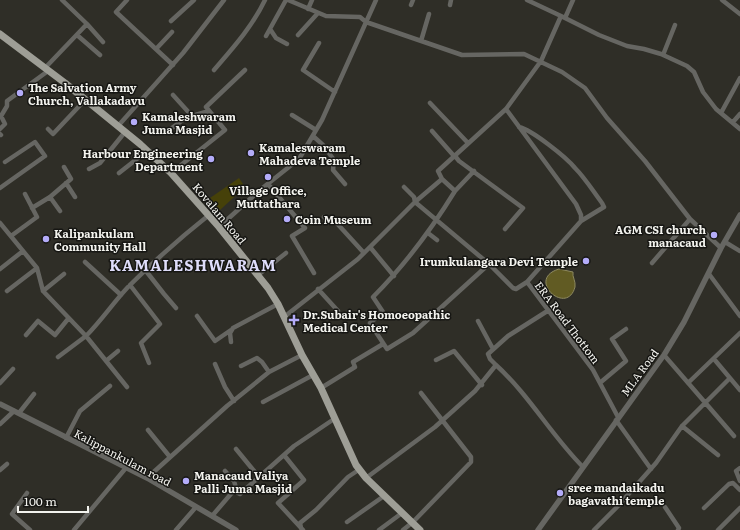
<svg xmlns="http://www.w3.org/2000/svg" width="740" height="530" viewBox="0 0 740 530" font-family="Literata,serif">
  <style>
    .green { fill: #464109 }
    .water { fill: #615b23; stroke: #8d8960 }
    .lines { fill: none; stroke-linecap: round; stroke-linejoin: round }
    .minor { stroke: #666662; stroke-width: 4.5 }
    .tertiary { stroke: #666662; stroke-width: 5.5 }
    .primary { stroke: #9e9e96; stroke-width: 7 }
    .poi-dot { fill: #b4acf9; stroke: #161613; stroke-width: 1.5 }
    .labels { text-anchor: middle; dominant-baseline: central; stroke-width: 3; stroke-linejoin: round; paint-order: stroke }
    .poi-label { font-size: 11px; font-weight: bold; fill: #f3f3ee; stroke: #161613; text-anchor: start }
    .street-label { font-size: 11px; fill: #f3f3ee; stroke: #161613 }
    .district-label { font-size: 15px; font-weight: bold; letter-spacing: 1px; fill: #dfddfa; stroke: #161613 }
  </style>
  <rect width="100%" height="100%" fill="#2f2e27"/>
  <path class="green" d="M239 178 245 187 220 210 210 198Z"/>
  <path class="water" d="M559 269 573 272C572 277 576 281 575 287 567 317 525 279 559 269Z"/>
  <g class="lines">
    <path class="minor" d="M127 0 116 12 173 65
      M288 0 326 16 360 17 366 22 462 55 524 54 562 72 585 88 607 118 645 161 690 219 721 248
      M722 0 740 14
      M411 5 413 0
      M450 5 451 0
      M308 9 312 0
      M561 16 599 35 627 46 644 49 661 54 687 66 694 72 703 92 716 109 740 129
      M565 18 573 0
      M171 21 194 0
      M87 24 103 42
      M270 29 276 38 287 44
      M77 35 100 55
      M298 35 318 13
      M266 36 286 0
      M421 41 429 14
      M319 43 303 70 335 92
      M156 49 172 32
      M663 55 675 25
      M45 68 87 24 62 0
      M214 70C233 48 252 27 265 0
      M173 95 192 116 209 111
      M430 103 468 143
      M506 109 576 204 581 215V221L527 282 593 370 618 417
      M721 113 740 78
      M292 115 316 130
      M733 122 740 114
      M118 126 183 53 224 0
      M519 127C532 130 566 157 575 168 585 178 593 191 602 203L604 207 581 221
      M0 129 5 124 1 116 7 106V101L48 71
      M48 129 53 134 85 100
      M432 131 454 156
      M165 133 191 114
      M0 134 1 135
      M313 136 323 145 334 160 333 170 345 184
      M455 156 459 161 523 208 505 229
      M89 169 100 163 125 132
      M119 173 147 151
      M171 173 225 130 206 107 245 70
      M66 183 75 197
      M268 184 305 228 292 236 314 273
      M404 187 414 197 415 202 489 264 513 288 516 289 527 282
      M0 188 45 156 35 142 5 162
      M455 191 474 171
      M50 197 60 211
      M32 208 50 197 71 179 64 167
      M324 217 327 221 333 219 364 253
      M0 223 37 268 43 291 86 336C101 321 113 303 128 287 154 261 180 238 209 215
      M219 227 260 190 299 159 322 120 376 0
      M428 233 437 240
      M11 236 37 217 25 194
      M725 242 740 251
      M370 247 394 276
      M85 262 121 295
      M652 263 690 219
      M489 264 413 333 387 349 370 323 383 312 373 297C405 265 431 230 455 191L442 179 438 171 506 109 541 61 561 16 527 0
      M0 269 23 251
      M146 271 164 294 176 308
      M709 274 740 316
      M258 275 286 253
      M130 285 160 324 141 343 149 363
      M318 289 338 311
      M7 291 37 268
      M43 291 64 274
      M197 316 215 341 231 330
      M284 317 358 259 415 202 442 179
      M478 321 493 349
      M26 335 38 321 55 335 68 319
      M231 342 230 333 233 328 278 304
      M664 355 734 436
      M58 357 86 336 127 387
      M714 359 740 390
      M436 360 454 351 482 385
      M106 361 118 351
      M215 364 225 387 234 401
      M496 365C530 396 551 435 583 467
      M241 366 257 358 262 362 269 372
      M601 382 626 361 612 339 626 329
      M0 383 13 369
      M688 383 740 333
      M321 388 355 367 353 362 383 344
      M263 402 313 375
      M19 413 34 394
      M616 420 651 469
      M0 424 14 411
      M682 426 718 455
      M148 430 170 457
      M66 438 80 411 110 386
      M236 449 259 477
      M284 455 304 480 278 503 303 530
      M740 468 736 471 740 481
      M0 470 7 464
      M147 478 227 406 269 372 302 355
      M366 478 435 427 475 391 496 365 490 359 488 354 508 336 549 310
      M234 491 240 494 294 446 334 419
      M27 493 12 514 30 530
      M665 507 679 528 678 530
      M704 508 729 484 733 483 740 490
      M212 516 236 488 234 481 225 471
      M347 522 384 496
      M301 528 300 523 316 510 348 477 360 469
      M74 530 125 469
      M176 530 196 507
      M379 530 402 513
      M403 530 413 522 471 462V457L421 393
      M594 530 618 506 656 463 682 426 730 378
      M718 530 740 508"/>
    <path class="tertiary" d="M0 404 147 478 236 530
      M538 530 664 355 684 322 721 248 740 215"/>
    <path class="primary" d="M0 34 65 83 140 144 171 173 219 227 268 288 278 304 302 355 321 388 356 465 366 478 420 530"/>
  </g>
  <g class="poi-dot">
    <circle cx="20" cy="93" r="4"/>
    <circle cx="134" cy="122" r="4"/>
    <circle cx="251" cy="153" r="4"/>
    <circle cx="211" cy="159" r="4"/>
    <circle cx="268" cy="177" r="4"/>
    <circle cx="287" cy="219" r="4"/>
    <circle cx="714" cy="235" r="4"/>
    <circle cx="46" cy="239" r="4"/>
    <circle cx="586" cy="261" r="4"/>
    <path d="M292 314h4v4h4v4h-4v4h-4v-4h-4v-4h4z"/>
    <circle cx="186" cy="481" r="4"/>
    <circle cx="560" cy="493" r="4"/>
  </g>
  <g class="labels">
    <g class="poi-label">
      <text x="28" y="87">The Salvation Army<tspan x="28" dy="13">Church, Vallakadavu</tspan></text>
      <text x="142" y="116">Kamaleshwaram<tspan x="142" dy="13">Juma Masjid</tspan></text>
      <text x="259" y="147">Kamaleswaram<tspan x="259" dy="13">Mahadeva Temple</tspan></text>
      <text x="203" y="153" text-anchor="end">Harbour Engineering<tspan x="203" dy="13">Department</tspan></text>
      <text x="268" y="190" text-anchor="middle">Village Office,<tspan x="268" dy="13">Muttathara</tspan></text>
      <text x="295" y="219">Coin Museum</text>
      <text x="706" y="229" text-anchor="end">AGM CSI church<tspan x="706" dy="13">manacaud</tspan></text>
      <text x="54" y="233">Kalipankulam<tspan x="54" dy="13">Community Hall</tspan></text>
      <text x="578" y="261" text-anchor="end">Irumkulangara Devi Temple</text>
      <text x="303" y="314">Dr.Subair's Homoeopathic<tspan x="303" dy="13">Medical Center</tspan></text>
      <text x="194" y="475">Manacaud Valiya<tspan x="194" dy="13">Palli Juma Masjid</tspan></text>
      <text x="568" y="487">sree mandaikadu<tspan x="568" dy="13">bagavathi temple</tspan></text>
    </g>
    <g class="street-label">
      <text transform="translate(220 213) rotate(50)">Kovalam Road</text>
      <text transform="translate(568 322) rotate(53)">ERA Road Thottom</text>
      <text transform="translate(639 372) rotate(-54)">MLA Road</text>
      <text transform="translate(123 457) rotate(28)">Kalippankulam road</text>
    </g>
    <g class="district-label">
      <text x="193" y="264">KAMALESHWARAM</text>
    </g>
  </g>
  <path d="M18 506v6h70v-6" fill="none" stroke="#f3f3ee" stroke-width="2"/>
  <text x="24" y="506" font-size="12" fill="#f3f3ee" stroke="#161613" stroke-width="3" paint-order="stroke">100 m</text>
</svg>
